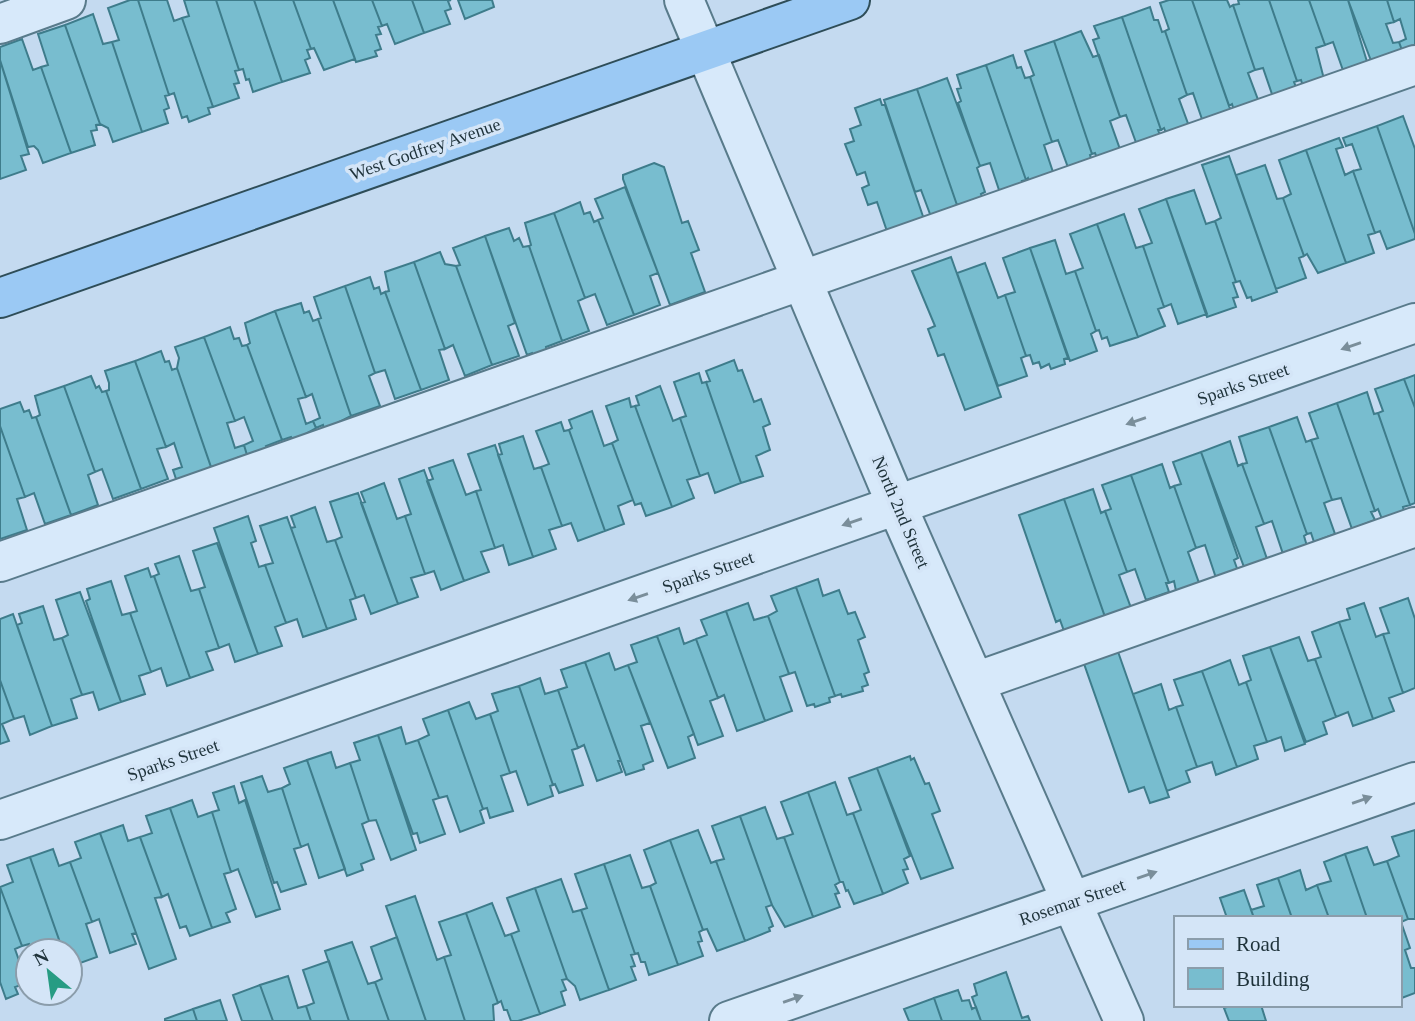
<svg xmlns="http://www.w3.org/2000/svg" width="1415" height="1021" viewBox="0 0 1415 1021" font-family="Georgia,serif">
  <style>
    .building { fill: #78bdcf; stroke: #3e7c8b; stroke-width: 2 }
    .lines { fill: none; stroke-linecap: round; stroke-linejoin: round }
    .minor-casing { stroke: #597b8b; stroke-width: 42 }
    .major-casing { stroke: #2e4d58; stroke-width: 42 }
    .minor { stroke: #d7e9fa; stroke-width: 38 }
    .major { stroke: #9bc9f4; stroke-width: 38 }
    .oneway { fill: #7a8e9a }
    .labels { text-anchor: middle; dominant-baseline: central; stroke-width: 7; stroke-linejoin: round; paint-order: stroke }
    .street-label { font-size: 18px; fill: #1e323a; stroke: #d4e5f7 }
  </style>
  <rect width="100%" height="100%" fill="#c4daf0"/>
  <path class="building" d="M130 0H138L169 95 165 96 169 108 164 110 168 123 142 132 112 42 119 40 108 8Z
    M138 0H167L174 21 182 18 213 107 208 108 210 114 189 122 187 116 182 118 174 93 169 95Z
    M184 0H216L239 70 235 71 239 83 234 84 239 98 213 107 182 18 189 16Z
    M216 0H254L282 82 253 92 249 79 246 80 243 69 239 70Z
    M254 0H293L311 49 307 50 310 58 305 60 310 73 282 82Z
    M293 0H333L355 59 324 70 314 48 311 49Z
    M333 0H372L382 26 378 27 381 34 376 35 381 49 375 51 377 56 356 62Z
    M372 0H412L424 33 395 44 387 24 382 26Z
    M412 0H451L448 1 451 9 445 11 450 24 424 33Z
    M458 0H492L494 7 465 19Z
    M1169 0H1192L1232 114 1204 125 1193 93 1187 95 1165 31 1169 29 1160 3Z
    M1192 0H1227L1230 7 1233 5 1255 70 1248 73 1260 105 1235 114 1232 104 1229 106Z
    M1238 0H1269L1297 81 1294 82 1298 92 1274 100 1263 68 1255 70 1233 5 1239 4Z
    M1269 0H1309L1325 45 1316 48 1325 83 1304 90 1301 80 1297 81Z
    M1309 0H1348L1369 68 1345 76 1333 42 1325 45Z
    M1348 0H1387L1394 22 1386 24 1393 43 1399 42 1403 53 1373 66Z
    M1387 0H1415V49L1403 53 1399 42 1406 39 1400 19 1394 22Z
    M1150 7 1154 20H1158L1162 32 1165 31 1187 95 1179 99 1190 129 1168 138 1164 128 1161 130 1122 17Z
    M93 14 103 44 112 42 142 132 113 142 108 128 100 124 65 25Z
    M1122 17 1161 130H1158L1162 140 1138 148 1126 115 1120 117 1093 40 1099 38 1094 26Z
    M65 25 100 124 96 125 97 130 91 131 95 145 71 153 41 67 48 65 38 34Z
    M1081 31 1093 57 1099 55 1120 117 1110 121 1122 155 1099 163 1095 153 1092 154 1054 41Z
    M22 39 33 70 41 67 71 153 43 163 38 150 34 146 28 147 0 60V47Z
    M1054 41 1092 154 1090 155 1093 165 1070 173 1058 140 1052 142 1030 77 1034 75 1025 51Z
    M1013 55 1017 68 1021 67 1025 78 1030 77 1052 142 1044 145 1055 178 1031 186 1028 178 1026 180 986 65Z
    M0 60 29 154 21 156 26 170 0 179Z
    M986 65 1026 180 1022 181 1025 188 1001 196 990 163 980 166 958 103 961 101 957 89 961 88 957 75Z
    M947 78 980 166 977 168 985 192 981 194 985 204 963 211 960 204 957 205 917 89Z
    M917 89 957 205 954 206 957 214 933 222 921 190 915 192 884 100Z
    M880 99 882 105H885L928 231 891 243 877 202 868 205 862 188 869 185 865 172 857 175 845 144 854 141 850 129 861 125 855 108Z
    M1403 116 1415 149V234L1377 126Z
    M1377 126 1415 234V239L1387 249 1380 231 1375 233 1353 171 1361 169 1352 144 1346 146 1343 138Z
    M1339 138 1343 147 1336 149 1345 175 1353 171 1375 233 1368 235 1374 253 1346 263 1306 150Z
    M1306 150 1346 263 1318 273 1307 254 1304 256 1283 198 1291 194 1279 160Z
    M1229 156 1277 292 1252 301 1251 297 1247 298 1240 281 1236 282 1215 221 1221 218 1202 165Z
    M654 163 664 167 682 223 688 221 699 250 691 253 705 292 670 305 623 179V175Z
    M1265 165 1277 199 1283 198 1304 256 1299 258 1306 278 1276 289 1236 175Z
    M625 187 658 273 650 276 660 305 634 315 598 220 603 218 595 199Z
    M1194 190 1206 224 1215 221 1236 282 1233 283 1238 297 1233 298 1236 307 1207 317 1166 199Z
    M1166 199 1207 314 1178 324 1171 304 1164 307 1143 246 1152 243 1139 209Z
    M580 202 584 214 590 212 594 222 598 220 634 315 607 325 595 294 585 298 554 213Z
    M554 213 585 298 578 301 589 331 562 341 529 246 531 245 525 223Z
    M1124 214 1136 248 1143 246 1164 307 1158 309 1165 326 1138 337 1097 224Z
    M1097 224 1138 337 1110 346 1107 337 1102 339 1099 330 1096 331 1075 271 1083 268 1070 234Z
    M509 228 514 241 519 238 523 247 529 246 562 341 546 347 547 352 533 357 532 353 527 355 485 236Z
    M485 236 515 323 508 326 519 356 492 365 456 266 460 265 453 248Z
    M1055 240 1066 274 1075 271 1096 331 1091 334 1097 351 1070 361 1030 248Z
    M1030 248 1068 358 1064 359 1065 364 1051 369 1049 364 1041 368 1039 362 1033 364 1030 355 1026 356 1005 295 1015 292 1003 258Z
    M440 252 445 264 456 266 492 365 465 376 453 345 445 349 414 262Z
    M951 257 1001 397 965 410 944 354 938 356 928 329 935 326 912 271Z
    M414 262 445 349 439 350 449 380 421 390 385 292 389 291 385 272Z
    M985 263 998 298 1005 295 1026 356 1021 358 1027 376 998 386 957 273Z
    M370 277 374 289 379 287 381 294 385 292 421 390 395 399 385 370 375 373 345 286Z
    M345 286 375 373 369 376 380 406 351 416 318 319 321 318 314 297Z
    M301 303 304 313 309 311 313 321 318 319 351 416 324 430 323 425 316 428 313 421 320 418 312 394 306 397 275 311Z
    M275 311 306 397 298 399 306 424 313 421 316 428 293 441 291 437 282 440 247 345 250 343 245 323Z
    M230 327 234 339 239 338 242 346 247 345 282 440 266 446 268 451 247 455 244 445 253 441 244 417 235 421 204 337Z
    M204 337 235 421 227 423 235 448 244 445 247 455 237 458 238 461 211 467 177 368 179 358 175 347Z
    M161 351 165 362 169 361 172 370 177 368 211 467 177 482 173 470 182 467 174 443 166 447 135 361Z
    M734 360 738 371 742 370 754 402 761 399 770 424 763 427 770 450 756 456 763 476 741 483 706 382 710 381 706 371Z
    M135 361 166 447 157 449 168 479 141 489 106 391 109 390V383L105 371Z
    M699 373 702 383 706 382 741 483 715 493 708 473 700 476 680 418 686 416 674 382Z
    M1415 375V408L1404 379Z
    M91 376 96 388 99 386 102 392 106 391 141 489 113 499 102 469 95 472 64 386Z
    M1404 379 1415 408V503L1410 505 1378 413 1383 411 1375 389Z
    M64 386 95 472 88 475 98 505 71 515 36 417 40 415 35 396Z
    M660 386 673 421 680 418 700 476 687 480 694 498 672 507 635 406 639 405 636 396Z
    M1367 392 1374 414 1378 413 1410 505 1403 507 1404 511 1382 519 1378 509 1375 511 1337 403Z
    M629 398 631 407 635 406 672 507 646 516 641 503 635 505 633 500 612 443 618 440 606 406Z
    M20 402 24 412 29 410 32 418 36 417 71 515 45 524 34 493 25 497 0 426V409Z
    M1337 403 1375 511 1371 512 1375 520 1352 529 1341 498 1332 500 1311 440 1318 438 1309 413Z
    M592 411 604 446 612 443 633 500 618 506 624 524 605 531 569 430 572 428 569 420Z
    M1297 417 1306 442 1311 440 1332 500 1324 503 1335 534 1314 542 1311 533 1307 534 1269 427Z
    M561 422 564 431 569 430 605 531 578 541 571 523 562 526 541 467 549 464 536 431Z
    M0 426 25 497 17 499 27 530 0 539Z
    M1269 427 1307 534 1304 536 1307 546 1283 554 1272 521 1264 524 1242 464 1247 463 1239 437Z
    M523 436 534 469 541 467 562 526 549 530 556 549 533 557 498 455 502 454 499 444Z
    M1230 441 1238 466 1242 464 1264 524 1256 527 1267 559 1244 567 1201 452Z
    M495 445 533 557 509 565 503 545 495 548 476 491 481 490 468 454Z
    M1201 452 1238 558 1234 560 1238 571 1216 578 1205 545 1196 548 1174 486 1181 484 1173 462Z
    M453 460 466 495 476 491 495 548 481 552 489 572 464 581 427 481 433 479 429 468Z
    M1162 464 1170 488 1174 486 1196 548 1188 552 1199 583 1176 591 1174 581 1169 583 1131 475Z
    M424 470 464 581 441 590 434 571 425 574 405 516 411 514 399 479Z
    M1131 475 1169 583H1166L1169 592 1146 600 1135 569 1127 572 1105 511 1111 509 1102 485Z
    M384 483 397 519 405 516 425 574 411 578 418 597 398 604 361 503 365 502 361 492Z
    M1093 489 1101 513 1105 511 1127 572 1119 575 1131 608 1105 617 1064 499Z
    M358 493 398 604 371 614 364 595 356 598 335 540 342 537 330 502Z
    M1064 499 1105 617 1064 631 1060 620 1056 622 1019 515Z
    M315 507 327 542 335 540 356 598 350 600 356 619 327 629 291 528 295 527 291 516Z
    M248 516 256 541 251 543 259 567 265 565 286 623 275 627 282 646 258 654 214 528Z
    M287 517 327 629 303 637 297 619 286 623 265 565 273 563 260 526Z
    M217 543 258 654 235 662 229 644 219 648 199 589 205 587 193 551Z
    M179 556 191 591 199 589 219 648 206 652 213 670 190 678 154 576 159 574 155 564Z
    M148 568 151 577 154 576 190 678 167 686 161 668 151 672 130 613 137 611 125 576Z
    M818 579 823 596 839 590 848 614 855 612 865 637 858 640 869 672 864 674 868 685 862 687 863 691 842 697 841 694 835 696 796 587Z
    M111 581 122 615 130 613 151 672 139 676 145 694 121 702 86 601 90 599 87 589Z
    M796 587 835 696 829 698 830 702 815 707 814 704 807 706 795 672 789 674 768 616 777 611 771 596Z
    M80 592 121 702 99 710 93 692 82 695 62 638 68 635 56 600Z
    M1408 598 1415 619V688L1403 693 1383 634 1389 633 1380 608Z
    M748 603 754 620 768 616 789 674 780 677 792 711 765 721 726 611Z
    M1364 603 1376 637 1383 634 1403 693 1389 698 1394 711 1373 719 1339 622 1350 619 1347 609Z
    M43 606 54 640 62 638 82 695 71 699 77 718 52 726 17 625 22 623 19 614Z
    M726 611 765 721 737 731 724 695 718 698 696 639 707 635 701 620Z
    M13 614 52 726 30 735 24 716 14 719 0 680V619Z
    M1339 622 1373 719 1353 726 1348 712 1336 717 1315 659 1321 657 1312 632Z
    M679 628 684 644 696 639 718 698 710 701 723 736 698 745 657 636Z
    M657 636 694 734 688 737 695 758 668 768 628 665 637 662 631 645Z
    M1299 637 1308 661 1315 659 1336 717 1323 722 1327 734 1306 742 1270 647Z
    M1116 646 1169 797 1150 803 1144 787 1129 792 1082 658Z
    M1270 647 1305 744 1285 751 1281 737 1267 742 1246 682 1251 680 1243 656Z
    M609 653 615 670 628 665 650 723 641 726 653 761 643 765 644 769 626 775 585 662Z
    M1230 660 1239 685 1246 682 1267 742 1254 746 1258 759 1237 767 1202 671Z
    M585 662 621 761H618L622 772 597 781 584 745 578 748 558 690 567 687 561 670Z
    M1202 671 1237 767 1216 775 1212 762 1197 767 1176 707 1183 705 1174 680Z
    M540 678 545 694 558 690 578 748 572 750 583 785 559 793 555 784 553 785 519 686Z
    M0 680 14 719 2 724 9 741 0 744Z
    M1161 684 1169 710 1176 707 1197 767 1186 771 1190 782 1167 791 1133 694Z
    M519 686 553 785 550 786 553 796 528 805 516 771 510 773 490 714 498 711 492 694Z
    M469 702 476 719 490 714 510 773 501 776 513 811 490 818 487 808 483 809 448 710Z
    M448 710 483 809 480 811 484 823 460 832 447 796 439 798 418 740 429 735 423 719Z
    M401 727 406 744 418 740 439 798 433 800 445 834 420 843 417 833 413 834 378 735Z
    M378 735 416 850 391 860 376 820 369 821 350 763 360 760 354 743Z
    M331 752 336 768 350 763 369 821 362 824 374 859 361 864 363 870 347 876 307 760Z
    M910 756 911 760 914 758 925 784 929 783 940 811 932 814 953 868 921 879 877 768Z
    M307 760 345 869 319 878 308 844 301 847 282 788 290 784 284 768Z
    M877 768 910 856 904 859 908 869 903 870 908 883 883 894 853 813 861 810 849 778Z
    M262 776 268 792 282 788 301 847 294 849 306 884 281 892 277 882 274 883 241 783Z
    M835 782 847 815 853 813 883 894 854 904 848 890 846 891 843 882H840L808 792Z
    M234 786 239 803 245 800 280 909 256 917 238 869 231 872 212 812 219 810 213 793Z
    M808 792 840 882 835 885 839 893 835 894 840 907 813 917 784 837 793 834 781 802Z
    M192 800 198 817 212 812 231 872 224 874 236 909 226 913 230 922 212 928 170 808Z
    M765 807 777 839 784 837 813 917 785 927 772 905 740 816Z
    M170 808 212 928 190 936 186 926 180 928 168 894 162 897 140 837 152 833 146 816Z
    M740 816 772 905 766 907 773 926 769 928 770 931 745 941 716 861 724 859 712 826Z
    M123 825 128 841 140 837 162 897 155 898 176 959 149 969 100 833Z
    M698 830 711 863 716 861 745 941 717 951 707 929 703 930 670 840Z
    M1415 830V919H1408L1387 861 1399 856 1392 837Z
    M100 833 136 933 132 934 136 944 110 953 99 919 92 922 70 862 81 858 75 842Z
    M670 840 703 930 699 932 702 941 698 942 703 956 678 965 650 886 656 883 644 850Z
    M1367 847 1374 865 1387 861 1408 919 1401 922 1410 948 1405 950 1411 968H1415V993L1399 999V918H1367L1345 854Z
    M53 849 59 866 70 862 92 922 86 924 97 957 72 966 70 951H63L30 857Z
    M1345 854 1367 918H1329L1317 885 1331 881 1324 862Z
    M630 855 642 888 650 886 678 965 649 975 645 962H641L638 953 635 954 604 864Z
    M30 857 63 951H31L29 944 22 946 0 887 13 882 7 865Z
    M604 864 635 954 631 955 635 966 631 967 636 980 609 990 581 910 587 908 575 874Z
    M1300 870 1306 890 1317 885 1329 918H1292L1278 878Z
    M1278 878 1292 918H1254L1251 910 1264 906 1257 885Z
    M561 879 573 912 581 910 609 990 580 1000 575 986 567 979 535 888Z
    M0 887 22 946 15 949 27 983 15 987 18 994 6 999 0 982Z
    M535 888 567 979 562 980 566 990 561 992 565 1005 540 1014 511 934 519 931 507 898Z
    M1244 890 1254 918H1227L1220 898Z
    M415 896 437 960 444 957 465 1021H426L386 906Z
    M492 903 505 936 511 934 540 1014 518 1021H511L507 1010H504L501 1001 498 1003 466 913Z
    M466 913 498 1003 493 1005 494 1021H465L444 957 451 955 439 922Z
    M397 937 426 1021H389L375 982 382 979 371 947Z
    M352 942 368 984 375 982 389 1021H349L325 951Z
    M329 961 349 1021H311L306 1006 314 1003 303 970Z
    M1006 972 1022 1018 1028 1016 1030 1021H981L972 997 977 995 974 984Z
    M288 976 298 1008 306 1006 311 1021H273L260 985Z
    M260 985 273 1021H242L233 995Z
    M958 990 962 1001 969 1000 972 1009 976 1007 981 1021H942L934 998Z
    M934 998 942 1021H909L904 1009Z
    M220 1000 227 1021H197L193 1009Z
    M1233 1005H1261L1266 1021H1229L1224 1008Z
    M193 1009 197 1021H165V1019Z"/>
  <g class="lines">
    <g class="minor-casing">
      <path id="minor" d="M684 0 897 506 1124 1021
        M0 24 66 0
        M0 562 1415 65
        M975 682 1415 527
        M0 820 1415 323
        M729 1021 1415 782"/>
    </g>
    <g class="major-casing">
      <path id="major" d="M0 298 850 0"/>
    </g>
    <use href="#minor" class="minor"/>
    <use href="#major" class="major"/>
  </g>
  <defs><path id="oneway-solid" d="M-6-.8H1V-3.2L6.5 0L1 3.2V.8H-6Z" transform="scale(1.75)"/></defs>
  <g class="oneway">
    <use href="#oneway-solid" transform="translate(1351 346) rotate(161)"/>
    <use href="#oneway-solid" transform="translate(1136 421) rotate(161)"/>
    <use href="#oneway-solid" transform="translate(852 522) rotate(161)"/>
    <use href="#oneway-solid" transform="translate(638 597) rotate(161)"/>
    <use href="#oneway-solid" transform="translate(1362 800) rotate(-19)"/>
    <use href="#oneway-solid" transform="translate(1147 875) rotate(-19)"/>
    <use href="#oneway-solid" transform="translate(793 999) rotate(-19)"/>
  </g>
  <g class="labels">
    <g class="street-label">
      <text transform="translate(425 149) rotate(-19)">West Godfrey Avenue</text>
      <text transform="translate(1243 384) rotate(-19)">Sparks Street</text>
      <text transform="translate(901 512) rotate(67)">North 2nd Street</text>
      <text transform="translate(708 572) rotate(-19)">Sparks Street</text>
      <text transform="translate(173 760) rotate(-19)">Sparks Street</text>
      <text transform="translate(1072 902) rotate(-19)">Rosemar Street</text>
    </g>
  </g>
  <rect x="1174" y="916" width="228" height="91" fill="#d4e5f7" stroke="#8b9dab" stroke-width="2"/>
  <rect x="1188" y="939" width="35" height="10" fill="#9bc9f4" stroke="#8b9dab" stroke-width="2"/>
  <text x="1236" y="951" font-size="21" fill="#1e323a">Road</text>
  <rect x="1188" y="968" width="35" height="21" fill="#78bdcf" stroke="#8b9dab" stroke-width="2"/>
  <text x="1236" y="986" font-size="21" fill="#1e323a">Building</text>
  <g transform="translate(49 972) rotate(331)"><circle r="33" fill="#d4e5f7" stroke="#8b9dab" stroke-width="2"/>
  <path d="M0-5L12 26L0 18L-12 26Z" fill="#279c83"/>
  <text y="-10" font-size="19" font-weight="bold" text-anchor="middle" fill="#1e323a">N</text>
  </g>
</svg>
